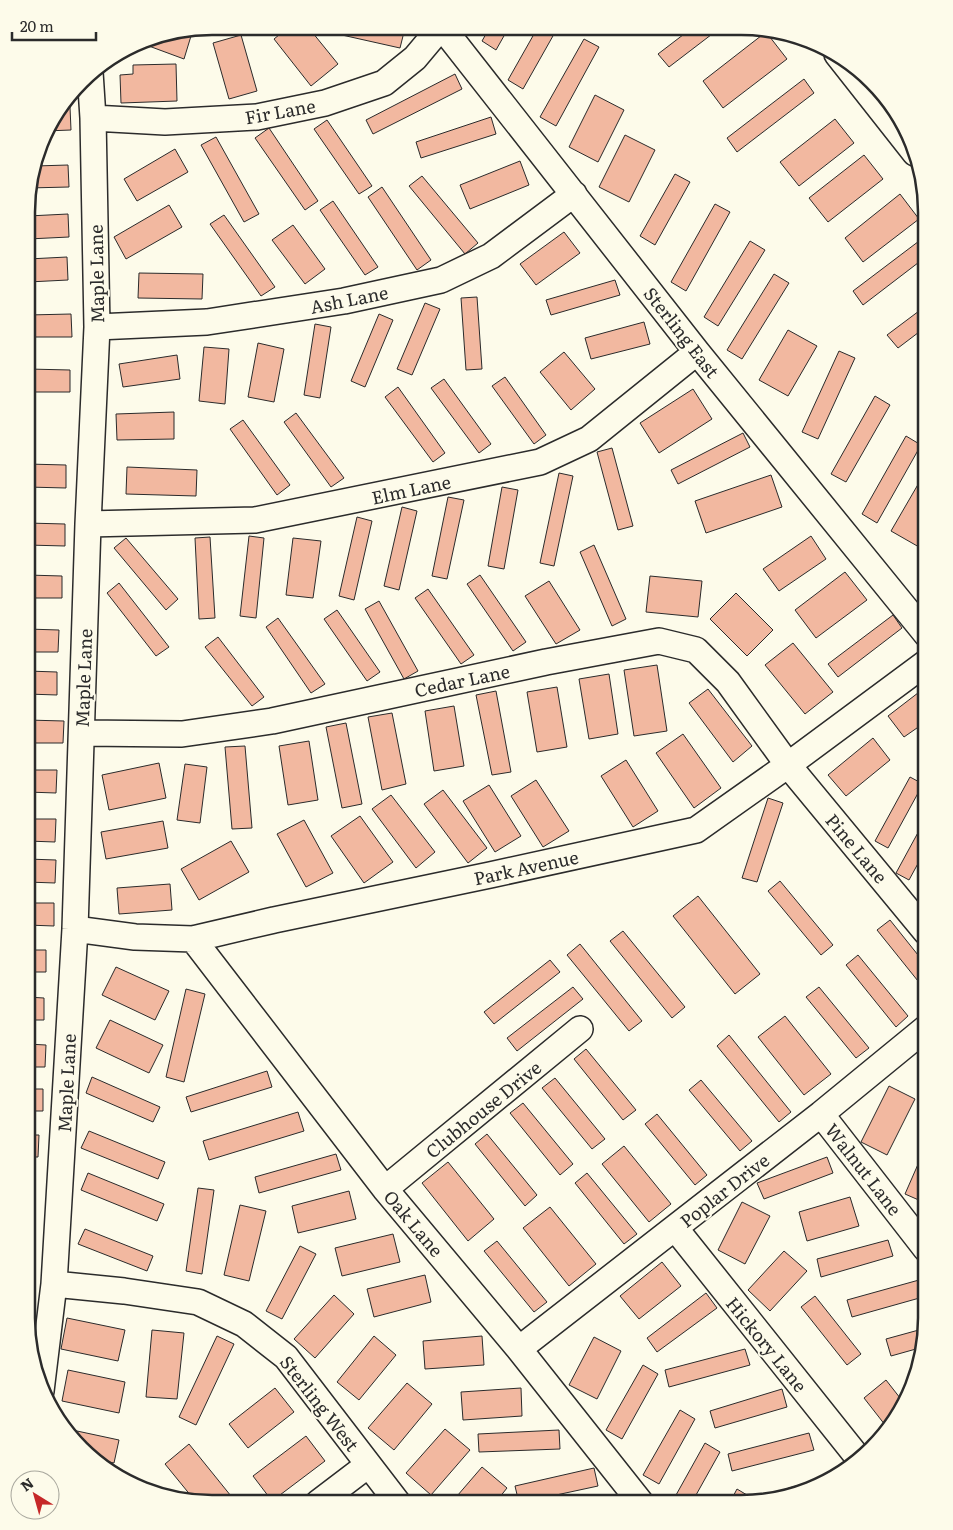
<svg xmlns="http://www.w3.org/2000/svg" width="953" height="1530" viewBox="0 0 953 1530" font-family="Literata,serif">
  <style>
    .building { fill: #f2b8a0; stroke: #2b2b2b }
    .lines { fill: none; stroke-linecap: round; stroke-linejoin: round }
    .street-casing { stroke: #2b2b2b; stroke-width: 28 }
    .street { stroke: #fdfbea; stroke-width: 25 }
    .labels { text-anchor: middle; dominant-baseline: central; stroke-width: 4; stroke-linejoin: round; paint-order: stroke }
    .street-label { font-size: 18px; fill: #2b2b2b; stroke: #fdfbea }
    .rim { fill: none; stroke: #2b2b2b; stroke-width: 2.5 }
  </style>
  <rect width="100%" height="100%" fill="#fdfbea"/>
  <path class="building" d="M290 26 308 27 338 64 311 86 274 39Z
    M334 27H380L404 32 400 48 333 33Z
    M490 27H509L496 50 482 41Z
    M538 27H558L523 89 508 80Z
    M692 28H720L669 67 658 54Z
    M180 32 191 36 184 59 138 42Z
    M766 32 787 59 723 108 703 81Z
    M241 35 257 91 229 99 213 43Z
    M584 39 599 47 556 126 540 117Z
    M176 64 177 101 121 103 120 75 133 74V65Z
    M455 74 462 89 373 134 366 120Z
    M804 79 814 93 737 152 727 138Z
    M595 95 624 110 598 162 569 147Z
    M70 107 71 130 45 131 62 108Z
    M491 117 496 134 421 158 416 142Z
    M835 119 854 143 799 186 780 162Z
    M327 120 372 186 359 194 314 129Z
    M269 128 318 201 305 210 255 138Z
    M625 135 655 150 629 202 599 187Z
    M216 137 259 214 244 222 201 145Z
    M175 149 188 172 137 201 124 179Z
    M864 155 883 179 828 222 809 198Z
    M520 161 529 185 470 209 460 185Z
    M68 165 69 187 28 188 35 166Z
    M675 174 690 182 655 245 640 236Z
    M422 176 478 243 465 254 409 186Z
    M382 187 431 260 417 270 368 197Z
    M900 194 919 219 863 262 845 238Z
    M333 201 378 267 365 275 320 210Z
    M715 204 730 212 686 291 671 282Z
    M169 205 182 227 126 259 114 237Z
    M68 214 69 237 28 239V216Z
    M224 215 275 287 261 296 210 224Z
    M293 225 325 269 305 284 272 240Z
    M564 232 580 253 536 285 520 264Z
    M927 235V256L863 305 853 291Z
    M750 241 765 250 718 326 704 317Z
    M67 257 68 280 28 282V259Z
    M139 273 203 274 202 299 138 298Z
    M774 274 789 283 742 359 727 350Z
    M615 280 620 295 551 315 546 300Z
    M477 297 482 369 466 370 461 298Z
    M425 303 440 309 412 375 397 369Z
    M927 305V326L898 348 887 335Z
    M71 314 72 337H28V315Z
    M379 314 393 320 365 387 351 381Z
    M644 322 650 344 591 359 585 338Z
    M315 324 331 327 320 398 304 395Z
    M788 330 817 346 788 396 759 380Z
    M258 343 284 349 274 402 248 397Z
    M204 347 229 349 225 404 199 401Z
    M839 351 855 358 818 439 802 432Z
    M564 352 595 389 571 410 540 372Z
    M177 355 180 379 123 387 119 364Z
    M28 369 70 370V392H28Z
    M505 377 546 435 534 444 492 386Z
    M444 379 491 444 479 453 431 388Z
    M398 387 445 453 433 462 385 397Z
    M693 389 712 419 659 453 640 423Z
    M875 396 890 405 846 482 831 474Z
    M174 412V439L117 440 116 414Z
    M296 413 344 478 331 487 284 422Z
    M243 420 290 485 277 495 230 429Z
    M743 433 750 447 678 484 671 470Z
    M906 436 921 445 877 523 862 514Z
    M612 448 633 526 618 530 597 452Z
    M27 464 66 465V488L27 487Z
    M127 467 197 470 196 496 126 494Z
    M559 473 573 476 554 566 540 563Z
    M771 475 782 507 706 533 695 501Z
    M920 481 927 485V535L919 547 891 531Z
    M502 487 518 490 504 569 488 566Z
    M448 497 464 500 447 579 432 576Z
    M402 507 417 511 399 590 384 586Z
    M357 517 372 521 354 600 339 596Z
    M27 523 65 524V546L27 545Z
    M249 536 264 538 256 618 240 616Z
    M811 536 826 559 779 591 763 569Z
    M210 537 215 618 199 619 195 538Z
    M126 538 178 599 166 610 114 548Z
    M293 538 321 541 313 598 286 595Z
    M594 545 626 619 612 626 580 552Z
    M845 572 867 600 816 638 795 610Z
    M27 575 62 576V598H27Z
    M480 575 526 642 513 651 467 584Z
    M650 576 702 581 698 617 646 612Z
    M927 579V594L920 591Z
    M549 581 580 630 556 644 525 596Z
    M119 583 169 647 156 656 107 593Z
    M428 589 474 655 461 664 415 598Z
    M736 593 773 630 747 656 710 619Z
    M379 601 418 671 404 679 365 609Z
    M337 610 380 672 367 681 324 619Z
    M893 615 902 628 838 677 828 664Z
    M278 618 325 684 311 693 266 627Z
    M27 629 59 630 58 652H27Z
    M218 637 264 697 252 706 205 647Z
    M793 643 833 692 805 714 765 665Z
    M657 665 667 731 634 736 624 670Z
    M27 671 57 672V695L27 694Z
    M609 674 618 734 589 739 579 679Z
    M927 686V721L904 737 888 716Z
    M557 687 567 747 537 752 527 692Z
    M708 689 752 746 733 762 689 703Z
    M496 691 511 772 492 775 476 695Z
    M454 706 464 766 434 771 425 711Z
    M392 713 406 784 382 790 368 717Z
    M27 720 64 721 63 743H27Z
    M346 723 362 804 342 808 326 727Z
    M683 734 721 788 694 808 656 753Z
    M873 738 890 760 846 796 828 775Z
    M309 741 318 800 288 805 279 746Z
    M245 746 252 828 232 829 225 747Z
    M927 746V761L919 752Z
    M626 760 658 811 633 827 601 776Z
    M159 763 166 798 109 810 102 775Z
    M185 764 207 767 200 823 177 820Z
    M27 770H57L56 793 27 792Z
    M910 777 923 784 888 848 875 841Z
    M536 780 569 831 543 847 511 796Z
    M489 785 521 836 495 852 463 801Z
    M443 790 487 848 468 863 424 804Z
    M391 795 435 852 416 868 372 809Z
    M768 798 783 803 757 882 742 878Z
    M360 816 393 862 364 883 331 836Z
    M927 816V847L909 880 896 873Z
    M27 819H56L55 842 27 841Z
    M304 820 333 873 306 887 277 834Z
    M163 821 168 848 106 859 101 832Z
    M231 841 249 872 199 900 181 869Z
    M27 859 56 860 55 883 27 882Z
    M780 881 833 945 821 955 768 891Z
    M170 884 172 910 119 914 117 888Z
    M698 896 760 974 735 994 673 916Z
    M27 903H54V926L27 925Z
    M890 920 926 965V991L877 930Z
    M623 931 685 1007 672 1018 610 941Z
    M580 944 642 1021 629 1031 567 955Z
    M27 950H46V972H27Z
    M858 955 908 1016 896 1027 846 965Z
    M550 960 560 972 494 1024 484 1012Z
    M116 967 169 991 155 1020 102 995Z
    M573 987 583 999 517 1051 507 1038Z
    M819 987 869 1048 856 1058 806 997Z
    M186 989 205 994 184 1082 166 1077Z
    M27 997 44 998V1020H27Z
    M785 1016 831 1074 804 1095 758 1037Z
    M110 1020 163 1045 149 1073 96 1048Z
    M729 1035 791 1112 779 1122 717 1046Z
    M27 1044 46 1045 45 1067H27Z
    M586 1049 636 1110 623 1120 574 1059Z
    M926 1053V1071L918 1060Z
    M267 1071 272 1087 191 1112 186 1097Z
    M92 1077 160 1107 153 1122 86 1093Z
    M555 1078 605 1139 592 1149 542 1088Z
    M701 1080 752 1141 740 1151 689 1090Z
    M889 1086 915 1099 887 1155 861 1142Z
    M27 1089H43V1111H27Z
    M523 1103 573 1164 560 1175 510 1113Z
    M298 1112 304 1131 209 1160 203 1141Z
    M657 1114 707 1175 695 1185 645 1124Z
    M89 1131 165 1162 158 1179 81 1148Z
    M487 1134 537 1195 525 1206 475 1144Z
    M27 1135H39L38 1157H26Z
    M624 1146 671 1204 649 1222 602 1164Z
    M926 1146V1189L921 1201 905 1194Z
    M336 1154 341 1170 259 1193 255 1177Z
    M827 1157 833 1173 764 1199 757 1183Z
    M448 1162 494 1219 468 1241 422 1183Z
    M88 1173 164 1204 157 1221 81 1190Z
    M587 1173 637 1234 624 1244 575 1183Z
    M26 1183 35 1184 33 1206H26Z
    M198 1188 214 1190 202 1274 186 1271Z
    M349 1191 356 1219 298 1233 292 1206Z
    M850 1197 859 1226 807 1241 799 1212Z
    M742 1202 770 1216 745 1264 718 1250Z
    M240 1205 266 1211 249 1281 224 1275Z
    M550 1207 596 1264 569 1286 523 1228Z
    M85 1229 153 1256 147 1271 78 1244Z
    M393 1234 400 1262 342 1276 335 1248Z
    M26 1237H31L29 1260 26 1259Z
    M888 1240 893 1256 821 1277 817 1259Z
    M497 1241 547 1302 534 1312 484 1251Z
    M300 1246 316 1254 282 1319 266 1311Z
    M784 1251 807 1271 770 1311 748 1290Z
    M662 1262 681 1286 639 1319 620 1296Z
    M425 1275 431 1302 374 1317 367 1289Z
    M919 1280 923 1297 852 1317 847 1300Z
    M26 1283H31L29 1306 26 1305Z
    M706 1293 717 1308 657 1352 647 1338Z
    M334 1295 354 1314 315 1358 294 1339Z
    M815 1296 861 1354 847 1365 801 1307Z
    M67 1318 125 1330 118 1361 61 1349Z
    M926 1328 923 1347 891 1356 886 1339Z
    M152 1330 184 1333 177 1399 146 1397Z
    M217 1336 234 1344 196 1425 179 1417Z
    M374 1336 396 1355 359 1400 337 1382Z
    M482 1336 484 1365 425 1369 423 1341Z
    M594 1337 621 1351 597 1399 569 1385Z
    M745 1349 750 1365 669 1387 665 1370Z
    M643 1365 658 1374 622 1439 606 1430Z
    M68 1370 125 1382 119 1413 62 1401Z
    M886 1380 904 1403 889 1430 864 1398Z
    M407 1383 432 1404 394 1450 368 1428Z
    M275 1388 294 1412 248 1448 229 1424Z
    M521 1388 522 1416 463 1420 461 1392Z
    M782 1389 787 1407 715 1428 710 1411Z
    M680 1410 695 1419 659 1484 643 1475Z
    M63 1428 119 1440 114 1463 91 1458 65 1431Z
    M445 1429 470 1450 431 1495 406 1473Z
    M559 1430 560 1449 479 1452 478 1434Z
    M809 1433 814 1450 732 1471 728 1454Z
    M306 1436 325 1461 272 1501 253 1476Z
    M705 1443 720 1452 691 1504H671Z
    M189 1444 231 1496 224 1502H196L165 1464Z
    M482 1467 507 1488 495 1503H451Z
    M594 1468 598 1486 519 1503 515 1486Z
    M842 1472 812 1490 778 1497 776 1492Z
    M737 1489 752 1498 750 1502 729 1504Z"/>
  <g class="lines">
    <g class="street-casing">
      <path id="street" d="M442 27 697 352 927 635
        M837 54 915 153
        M93 118 165 122 257 117 325 103 384 83 415 58 441 27
        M97 327 207 322 344 301 441 280 491 256 574 194
        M88 524 255 520 540 462 589 439 697 352
        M82 733 182 734 272 721 546 662 659 641 696 650 728 682 788 765 926 932
        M75 929 135 937 193 939 274 920 490 875 696 830 788 765 927 662
        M193 939 385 1189 519 1349 641 1503
        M821 1114 926 1249
        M385 1189 580 1029
        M675 1228 860 1460
        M54 1284 124 1291 198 1302 244 1324 286 1357 398 1503
        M519 1349 821 1114 926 1028
        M41 1391 54 1284 75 929 88 524 97 327 93 118 90 72
        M318 1503 368 1465"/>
    </g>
    <use href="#street" class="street"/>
  </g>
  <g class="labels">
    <g class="street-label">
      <text transform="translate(280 111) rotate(-10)">Fir Lane</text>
      <text transform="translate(96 274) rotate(-91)">Maple Lane</text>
      <text transform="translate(349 299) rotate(-11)">Ash Lane</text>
      <text transform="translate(682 332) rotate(52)">Sterling East</text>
      <text transform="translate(411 489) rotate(-12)">Elm Lane</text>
      <text transform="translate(83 678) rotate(-88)">Maple Lane</text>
      <text transform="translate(462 680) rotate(-12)">Cedar Lane</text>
      <text transform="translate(857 848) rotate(50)">Pine Lane</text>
      <text transform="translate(526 867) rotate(-12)">Park Avenue</text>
      <text transform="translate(66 1083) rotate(-87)">Maple Lane</text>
      <text transform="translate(483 1109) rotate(-39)">Clubhouse Drive</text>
      <text transform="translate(864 1169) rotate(52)">Walnut Lane</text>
      <text transform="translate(724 1190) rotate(-38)">Poplar Drive</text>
      <text transform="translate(414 1223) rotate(50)">Oak Lane</text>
      <text transform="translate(767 1344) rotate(51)">Hickory Lane</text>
      <text transform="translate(320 1403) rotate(52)">Sterling West</text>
    </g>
  </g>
  <path d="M0 0H953V1530H0ZM212 35H741A177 177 0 0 1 918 212V1318A177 177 0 0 1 741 1495H212A177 177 0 0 1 35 1318V212A177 177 0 0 1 212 35Z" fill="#fdfbea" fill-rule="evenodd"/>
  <path class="rim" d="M212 35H741A177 177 0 0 1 918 212V1318A177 177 0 0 1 741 1495H212A177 177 0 0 1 35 1318V212A177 177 0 0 1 212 35Z"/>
  <g transform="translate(35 1495) rotate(323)"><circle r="24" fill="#fdfbea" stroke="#a9a89e"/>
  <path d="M0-4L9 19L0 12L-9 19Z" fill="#c62828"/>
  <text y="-8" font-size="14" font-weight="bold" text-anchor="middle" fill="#2b2b2b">N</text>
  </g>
  <path d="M12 32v8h84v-8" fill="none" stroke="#2b2b2b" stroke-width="2.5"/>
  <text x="20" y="32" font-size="15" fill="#2b2b2b" stroke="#fdfbea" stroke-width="4" paint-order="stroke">20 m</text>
</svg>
